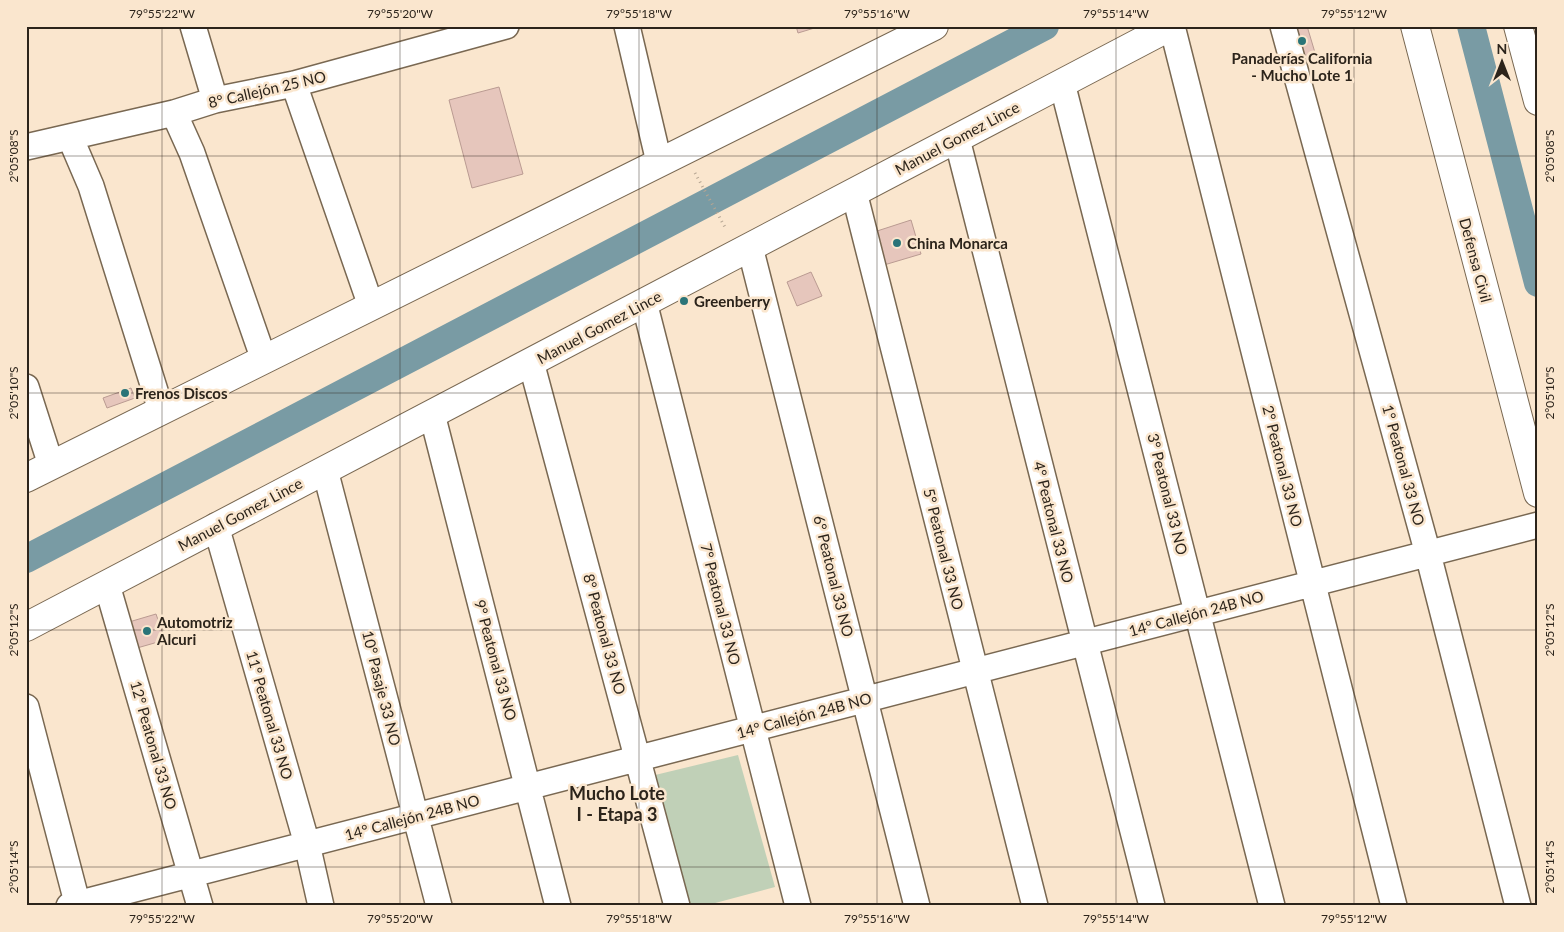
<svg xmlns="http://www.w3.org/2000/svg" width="1564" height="932" viewBox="0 0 1564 932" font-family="Lato,sans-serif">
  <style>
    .green { fill: #c0d0b7 }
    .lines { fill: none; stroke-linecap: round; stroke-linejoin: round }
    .canal { stroke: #799ba4; stroke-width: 28 }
    .building { fill: #e6c6bc; stroke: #ba9b92 }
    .street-casing { stroke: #796852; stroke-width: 28 }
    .secondary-casing { stroke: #796852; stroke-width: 30 }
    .path { stroke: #b5a592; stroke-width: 3; stroke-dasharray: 1 4; stroke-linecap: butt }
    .street { stroke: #fff; stroke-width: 25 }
    .secondary { stroke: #fff; stroke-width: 28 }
    .ticks { fill: none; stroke: #2c241b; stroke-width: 1; stroke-opacity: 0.45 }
    .poi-dot { fill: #2a7478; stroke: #fae6ce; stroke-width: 2 }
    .labels { text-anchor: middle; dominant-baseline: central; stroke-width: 5; stroke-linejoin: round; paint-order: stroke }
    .poi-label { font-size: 15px; font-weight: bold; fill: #2c241b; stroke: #fae6ce; text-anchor: start }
    .street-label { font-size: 15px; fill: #2c241b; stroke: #fae6ce }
    .quarter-label { font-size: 18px; font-weight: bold; fill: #2c241b; stroke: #fae6ce }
    .neatline { fill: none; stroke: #2c241b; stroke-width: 2 }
    .ticks-label { font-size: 12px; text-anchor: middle; fill: #2c241b }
  </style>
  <rect width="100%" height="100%" fill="#fae6ce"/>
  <path class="green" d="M738 755 775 887 704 906H686L651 776Z"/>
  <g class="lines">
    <path class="canal" d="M1471 26 1538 283
      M26 559 1045 26"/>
  </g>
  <path class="building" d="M796 26H821L798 33Z
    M1289 26H1307L1316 56 1299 61Z
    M499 87 523 174 472 188 449 100Z
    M911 220 921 254 884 265 874 232Z
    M811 272 822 296 797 306 787 282Z
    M131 388 135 398 107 408 103 398Z
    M156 614 165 640 137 648 129 622Z"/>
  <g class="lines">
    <g class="street-casing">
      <path id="street" d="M193 26 215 100
        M627 26 659 162
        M1172 26 1394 906
        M1283 26 1428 554 1518 906
        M1062 83 1272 906
        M294 84 371 306
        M174 113 192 153 264 360
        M70 137 91 186 161 410
        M957 139 1152 906
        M26 147 174 113 215 100 294 84 506 26
        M854 192 1035 906
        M750 247 917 906
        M644 302 798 906
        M531 362 677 906
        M26 387 51 465
        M432 414 558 906
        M325 470 439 906
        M216 526 307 844 321 906
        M107 585 200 906
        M26 707 78 906
        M69 906 1538 525"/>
    </g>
    <g class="secondary-casing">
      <path id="secondary" d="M1415 26 1538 493
        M1518 26 1538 101
        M26 478 934 26
        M26 627 1171 26"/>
    </g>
    <path class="path" d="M695 173 726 229"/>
    <use href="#street" class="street"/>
    <use href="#secondary" class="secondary"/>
  </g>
  <path class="ticks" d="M162 26V906M400 26V906M639 26V906M877 26V906M1116 26V906M1354 26V906M26 156H1538M26 393H1538M26 630H1538M26 867H1538"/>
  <g class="poi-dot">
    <circle cx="1302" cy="41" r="5"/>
    <circle cx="897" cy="243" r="5"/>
    <circle cx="684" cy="301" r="5"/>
    <circle cx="125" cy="393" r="5"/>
    <circle cx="147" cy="631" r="5"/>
  </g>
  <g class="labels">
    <g class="poi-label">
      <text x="1302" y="58" text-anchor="middle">Panaderías California<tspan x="1302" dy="17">- Mucho Lote 1</tspan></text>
      <text x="907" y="243">China Monarca</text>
      <text x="694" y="301">Greenberry</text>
      <text x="135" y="393">Frenos Discos</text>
      <text x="157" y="622">Automotriz<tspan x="157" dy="17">Alcuri</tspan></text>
    </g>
    <g class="street-label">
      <text transform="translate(267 89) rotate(-13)">8° Callejón 25 NO</text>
      <text transform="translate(957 138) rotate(-28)">Manuel Gomez Lince</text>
      <text transform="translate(1476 260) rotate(75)">Defensa Civil</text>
      <text transform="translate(599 327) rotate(-28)">Manuel Gomez Lince</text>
      <text transform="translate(1404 465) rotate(75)">1° Peatonal 33 NO</text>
      <text transform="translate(1283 466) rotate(76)">2° Peatonal 33 NO</text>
      <text transform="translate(1168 494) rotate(76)">3° Peatonal 33 NO</text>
      <text transform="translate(240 514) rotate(-28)">Manuel Gomez Lince</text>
      <text transform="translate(1054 522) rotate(76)">4° Peatonal 33 NO</text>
      <text transform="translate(944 549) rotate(76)">5° Peatonal 33 NO</text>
      <text transform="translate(834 576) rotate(76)">6° Peatonal 33 NO</text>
      <text transform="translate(721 604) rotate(76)">7° Peatonal 33 NO</text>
      <text transform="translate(1196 613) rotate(-15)">14° Callejón 24B NO</text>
      <text transform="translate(605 634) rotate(75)">8° Peatonal 33 NO</text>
      <text transform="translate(496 660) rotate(75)">9° Peatonal 33 NO</text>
      <text transform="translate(382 688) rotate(76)">10° Pasaje 33 NO</text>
      <text transform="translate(270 715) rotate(74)">11° Peatonal 33 NO</text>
      <text transform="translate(804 715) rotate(-15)">14° Callejón 24B NO</text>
      <text transform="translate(154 745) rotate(74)">12° Peatonal 33 NO</text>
      <text transform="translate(412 817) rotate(-15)">14° Callejón 24B NO</text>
    </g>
    <g class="quarter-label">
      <text x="617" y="793">Mucho Lote<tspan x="617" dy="21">I - Etapa 3</tspan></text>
    </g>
  </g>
  <rect width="1564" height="932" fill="none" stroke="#fae6ce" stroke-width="55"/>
  <g transform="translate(1502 62)" stroke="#fae6ce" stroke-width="4" paint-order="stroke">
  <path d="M0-4L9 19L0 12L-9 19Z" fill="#2c241b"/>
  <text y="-8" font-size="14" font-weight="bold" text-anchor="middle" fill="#2c241b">N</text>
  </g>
  <rect x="28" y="28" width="1508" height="876" class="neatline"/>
  <g class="ticks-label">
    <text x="162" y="18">79°55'22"W</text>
    <text x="400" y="18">79°55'20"W</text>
    <text x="639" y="18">79°55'18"W</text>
    <text x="877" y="18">79°55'16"W</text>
    <text x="1116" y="18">79°55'14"W</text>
    <text x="1354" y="18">79°55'12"W</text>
    <text transform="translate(14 156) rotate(-90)" y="4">2°05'08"S</text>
    <text transform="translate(1550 156) rotate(-90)" y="4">2°05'08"S</text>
    <text transform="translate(14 393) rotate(-90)" y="4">2°05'10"S</text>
    <text transform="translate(1550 393) rotate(-90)" y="4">2°05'10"S</text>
    <text transform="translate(14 630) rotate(-90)" y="4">2°05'12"S</text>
    <text transform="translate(1550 630) rotate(-90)" y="4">2°05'12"S</text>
    <text transform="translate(14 867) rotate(-90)" y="4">2°05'14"S</text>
    <text transform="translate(1550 867) rotate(-90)" y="4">2°05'14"S</text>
    <text x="162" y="923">79°55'22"W</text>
    <text x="400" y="923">79°55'20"W</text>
    <text x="639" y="923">79°55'18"W</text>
    <text x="877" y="923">79°55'16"W</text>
    <text x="1116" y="923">79°55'14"W</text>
    <text x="1354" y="923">79°55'12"W</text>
  </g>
</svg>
